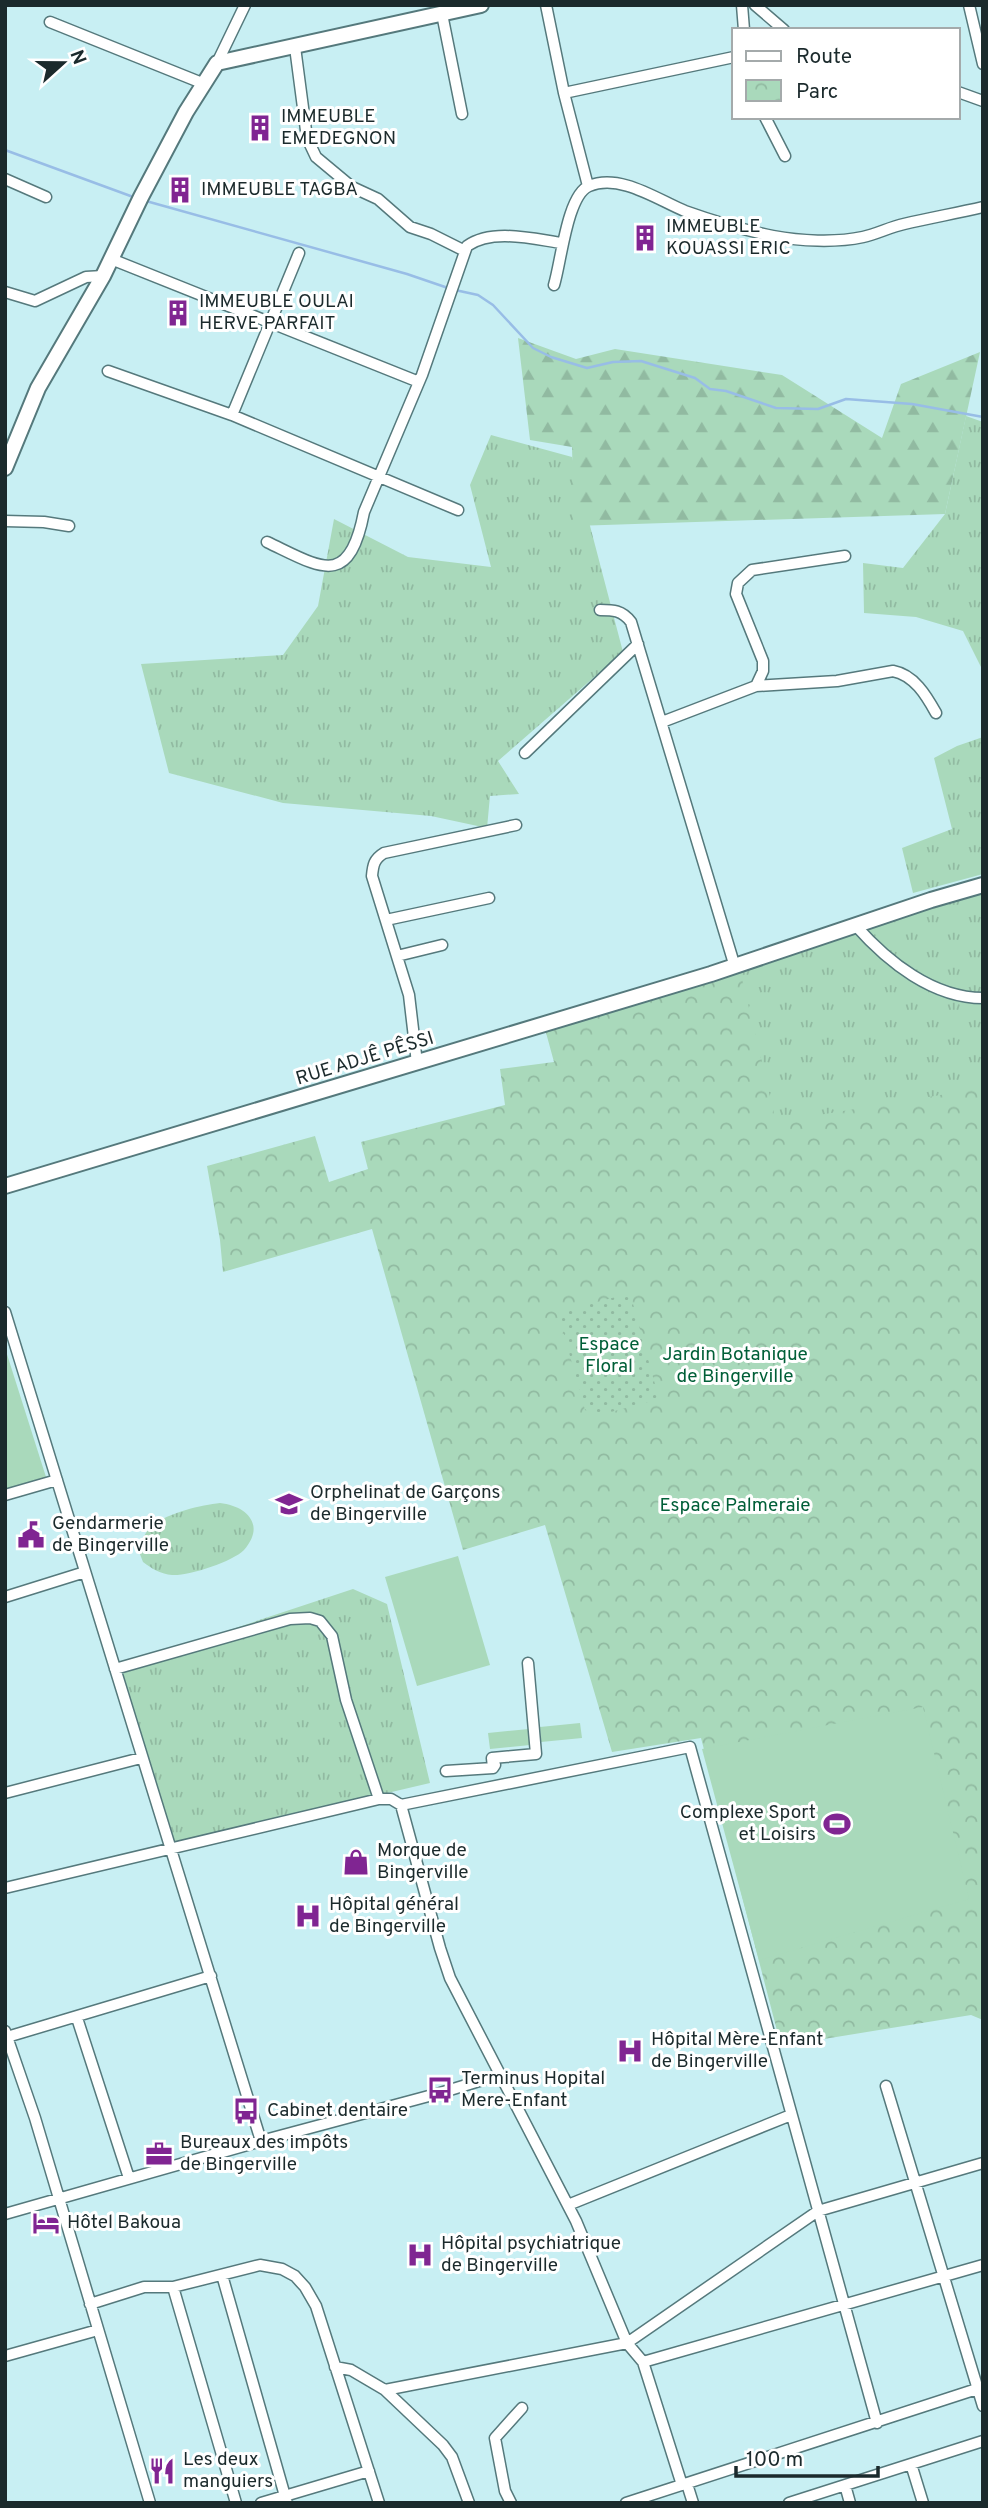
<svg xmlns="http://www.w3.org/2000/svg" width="988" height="2508" viewBox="0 0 988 2508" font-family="Overpass,sans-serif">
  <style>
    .grass { fill: url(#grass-tufts) }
    .forest { fill: url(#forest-firs) }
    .park { fill: url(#park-crowns) }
    .garden { fill: url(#garden-dots) }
    .pitch { fill: #a9d9bb }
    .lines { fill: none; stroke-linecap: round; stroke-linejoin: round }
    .stream { stroke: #98bde6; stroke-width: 2.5 }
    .street-casing { stroke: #55797c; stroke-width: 13 }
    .secondary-casing { stroke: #55797c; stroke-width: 18 }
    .street { stroke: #fff; stroke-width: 10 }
    .secondary { stroke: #fff; stroke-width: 14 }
    .labels { text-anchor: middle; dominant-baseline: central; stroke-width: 6; stroke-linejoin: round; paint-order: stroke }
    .poi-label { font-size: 19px; fill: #1b2a2c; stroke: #fff; text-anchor: start }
    .street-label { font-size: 19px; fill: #1b2a2c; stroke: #fff }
    .park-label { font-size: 19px; fill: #015f38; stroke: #fff }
  </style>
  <defs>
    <pattern id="grass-tufts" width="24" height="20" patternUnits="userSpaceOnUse" patternTransform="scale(1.75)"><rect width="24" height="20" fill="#a9d9bb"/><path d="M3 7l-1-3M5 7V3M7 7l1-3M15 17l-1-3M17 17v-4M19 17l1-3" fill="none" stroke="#91baa1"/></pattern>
    <pattern id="forest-firs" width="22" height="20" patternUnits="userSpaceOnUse" patternTransform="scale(1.75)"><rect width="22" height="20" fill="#a9d9bb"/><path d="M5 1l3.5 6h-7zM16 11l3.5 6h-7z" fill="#91baa1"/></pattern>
    <pattern id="park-crowns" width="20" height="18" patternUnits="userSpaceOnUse" patternTransform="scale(1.75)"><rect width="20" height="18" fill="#a9d9bb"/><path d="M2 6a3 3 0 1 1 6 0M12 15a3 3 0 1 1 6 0" fill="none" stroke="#91baa1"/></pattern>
    <pattern id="garden-dots" width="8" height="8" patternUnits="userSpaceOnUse" patternTransform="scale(1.75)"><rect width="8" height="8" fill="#a9d9bb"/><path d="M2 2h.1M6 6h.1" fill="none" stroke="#91baa1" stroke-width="1.8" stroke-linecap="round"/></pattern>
  </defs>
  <rect width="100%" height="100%" fill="#c8eff3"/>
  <path class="grass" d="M966 416 983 422V671L963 631 916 617 864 613 863 563 903 568 945 514Z
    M491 435 572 457 623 652 498 761 519 794 490 796 487 828 431 816 283 803 169 773 141 664 283 655 318 606 334 519 408 557 491 567 470 485Z
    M983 737V874L913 893 902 848 952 829 934 758 957 746Z
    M983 889V1093L770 1130 730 966Z
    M220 1503C247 1506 266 1525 244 1550 232 1562 189 1576 172 1575 161 1574 152 1569 143 1562L138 1549C141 1543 144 1534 149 1529 162 1514 201 1505 220 1503Z
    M353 1589 387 1604 430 1783 169 1844 121 1666Z"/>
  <path class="forest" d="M518 338 576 359 615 349 782 375 882 438 901 384 980 352 945 514 574 526 572 447 530 440Z"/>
  <path class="park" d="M740 970 776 1122 983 1088V2020L971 2015 781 2046 701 1738 612 1752 545 1525 463 1550 372 1229 223 1272 220 1240 207 1166 315 1136 329 1182 368 1169 361 1142 505 1105 500 1069 554 1062 545 1029Z"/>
  <path class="garden" d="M630 1293 659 1399 596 1416 585 1410 558 1313Z"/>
  <path class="pitch" d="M5 1348 46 1477 5 1490Z
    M458 1556 490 1665 417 1686 385 1577Z
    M923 1707 969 1899 759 1960 702 1749Z
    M580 1723 582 1738 541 1742 540 1727Z
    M529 1729 530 1745 490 1749 488 1733Z"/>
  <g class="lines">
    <path class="stream" d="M5 150 136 198
      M146 201 407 274 448 288
      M455 290 478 295 493 305 533 348 551 357 587 368 613 362 641 361 695 378 710 389 726 391 776 408 818 409 846 399 912 404 983 417"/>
    <g class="street-casing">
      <path id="street" d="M546 5 564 93 588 186
        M742 5 744 30
        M755 5 784 30
        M969 5 983 64
        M442 14 462 114
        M50 22 202 83
        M295 47 307 138 316 157 352 187 378 199 410 227 431 234 465 251
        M217 63 245 5
        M958 92 983 101
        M564 93 734 57
        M765 117 785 156
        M5 179 46 197
        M111 259 419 382
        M554 285C561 263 567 195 589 186 620 173 658 200 685 211 713 221 744 230 773 236 800 241 835 243 863 237 877 234 890 227 904 224 930 218 957 213 983 207
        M5 292 35 301 86 277 103 276
        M108 371 232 415 458 510
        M232 415 299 253
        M5 521 44 522 69 526
        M267 542C320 567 349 590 364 512L422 375 467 246C492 228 533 239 562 243
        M600 610C613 610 622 610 631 622L735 967
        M756 686 763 671V661L736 594 738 583 752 570 845 556
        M662 722 756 686 837 681 893 671C914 675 926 695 936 713
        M525 753 638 644
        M386 920 489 898
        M856 926C888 962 933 998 983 998
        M397 956 442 945
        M417 1063 409 995 372 876C373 865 374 859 384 853L516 825
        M5 1312 261 2141
        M5 1495 57 1480
        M5 1597 85 1572
        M115 1669 290 1619 310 1618 320 1621 332 1636 346 1700 379 1799
        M493 1768 492 1758 536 1754 528 1663
        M446 1771 493 1768 495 1765
        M5 1793 141 1758
        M401 1805 440 1948 450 1978 576 2221 627 2343 643 2362 983 2265
        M5 1888 379 1799H391L401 1805 690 1747 877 2423
        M77 2018 129 2178
        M5 2031 35 2118 150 2503
        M7 2037 211 1976
        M886 2086 983 2406
        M568 2205 791 2115
        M5 2214 261 2141 440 2093 499 2075
        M222 2275 287 2503
        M173 2287 236 2503
        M90 2304 144 2287H173L260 2265 282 2269 295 2276 305 2287 316 2306 379 2503
        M5 2356 98 2330
        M643 2362 682 2485
        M335 2367 351 2370 385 2390 627 2343 818 2211 983 2163
        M385 2390 443 2445 452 2457 469 2503
        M911 2464 923 2503
        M687 2484 693 2503
        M845 2485 850 2503
        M261 2503 369 2471
        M511 2503 505 2491 495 2438 522 2408
        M626 2503 983 2387
        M789 2503 983 2441"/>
    </g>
    <g class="secondary-casing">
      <path id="secondary" d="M5 468 38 388 103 276 141 197 186 112 217 63 481 5
        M5 1186 711 974 931 900 983 885"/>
    </g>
    <use href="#street" class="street"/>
    <use href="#secondary" class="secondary"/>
  </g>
  <defs>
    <g id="building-bare" transform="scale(2.1)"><path d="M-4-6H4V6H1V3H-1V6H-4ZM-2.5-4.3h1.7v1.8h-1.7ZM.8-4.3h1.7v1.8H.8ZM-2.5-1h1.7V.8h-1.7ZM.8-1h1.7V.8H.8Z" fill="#802592" stroke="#fff" stroke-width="2.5" paint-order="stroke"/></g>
    <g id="school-bare" transform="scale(2.1)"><path d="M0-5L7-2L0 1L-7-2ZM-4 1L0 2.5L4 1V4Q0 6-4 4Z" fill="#802592" stroke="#fff" stroke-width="2.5" paint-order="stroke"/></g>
    <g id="civic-bare" transform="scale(2.1)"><path d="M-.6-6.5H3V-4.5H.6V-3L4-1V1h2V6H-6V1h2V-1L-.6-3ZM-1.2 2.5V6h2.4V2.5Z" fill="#802592" stroke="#fff" stroke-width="2.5" paint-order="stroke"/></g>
    <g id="stadium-bare" transform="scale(2.1)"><path d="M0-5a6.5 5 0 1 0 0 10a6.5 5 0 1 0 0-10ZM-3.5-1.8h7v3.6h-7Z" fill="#802592" stroke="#fff" stroke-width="2.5" paint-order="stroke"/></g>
    <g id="shop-bare" transform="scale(2.1)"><path d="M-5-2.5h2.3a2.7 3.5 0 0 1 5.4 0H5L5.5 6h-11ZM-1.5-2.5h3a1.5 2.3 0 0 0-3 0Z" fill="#802592" stroke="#fff" stroke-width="2.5" paint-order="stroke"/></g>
    <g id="hospital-bare" transform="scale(2.1)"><path d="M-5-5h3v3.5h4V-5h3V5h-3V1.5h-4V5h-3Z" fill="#802592" stroke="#fff" stroke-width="2.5" paint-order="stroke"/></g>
    <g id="bus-bare" transform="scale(2.1)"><path d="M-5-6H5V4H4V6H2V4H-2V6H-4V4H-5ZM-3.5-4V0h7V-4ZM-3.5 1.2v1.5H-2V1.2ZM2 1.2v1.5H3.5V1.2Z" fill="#802592" stroke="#fff" stroke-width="2.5" paint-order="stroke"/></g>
    <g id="office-bare" transform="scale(2.1)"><path d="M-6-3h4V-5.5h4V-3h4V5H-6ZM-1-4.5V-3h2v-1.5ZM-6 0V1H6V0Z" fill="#802592" stroke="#fff" stroke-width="2.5" paint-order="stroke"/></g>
    <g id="hotel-bare" transform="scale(2.1)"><path d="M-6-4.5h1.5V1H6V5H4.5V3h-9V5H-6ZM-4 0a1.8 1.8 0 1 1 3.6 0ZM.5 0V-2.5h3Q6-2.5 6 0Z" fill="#802592" stroke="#fff" stroke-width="2.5" paint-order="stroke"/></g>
    <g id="restaurant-bare" transform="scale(2.1)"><path d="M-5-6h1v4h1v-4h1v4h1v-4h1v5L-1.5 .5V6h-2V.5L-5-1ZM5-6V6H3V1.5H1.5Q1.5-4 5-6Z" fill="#802592" stroke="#fff" stroke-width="2.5" paint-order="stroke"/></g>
  </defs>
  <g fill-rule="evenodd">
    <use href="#building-bare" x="260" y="128"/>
    <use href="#building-bare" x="180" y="190"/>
    <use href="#building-bare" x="645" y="238"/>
    <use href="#building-bare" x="178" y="313"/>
    <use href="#school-bare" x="289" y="1504"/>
    <use href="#civic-bare" x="31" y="1535"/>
    <use href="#stadium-bare" x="837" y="1824"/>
    <use href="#shop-bare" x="356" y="1862"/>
    <use href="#hospital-bare" x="308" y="1916"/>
    <use href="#hospital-bare" x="630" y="2051"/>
    <use href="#bus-bare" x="440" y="2090"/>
    <use href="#bus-bare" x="246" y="2111"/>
    <use href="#office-bare" x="159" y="2154"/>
    <use href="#hotel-bare" x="46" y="2223"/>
    <use href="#hospital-bare" x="420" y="2255"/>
    <use href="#restaurant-bare" x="162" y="2471"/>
  </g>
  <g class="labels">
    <g class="poi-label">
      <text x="281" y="117">IMMEUBLE<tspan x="281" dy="22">EMEDEGNON</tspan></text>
      <text x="201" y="190">IMMEUBLE TAGBA</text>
      <text x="666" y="227">IMMEUBLE<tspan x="666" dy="22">KOUASSI ERIC</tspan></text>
      <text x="199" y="302">IMMEUBLE OULAI<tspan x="199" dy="22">HERVE PARFAIT</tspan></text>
      <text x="310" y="1493">Orphelinat de Garçons<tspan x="310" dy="22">de Bingerville</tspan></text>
      <text x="52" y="1524">Gendarmerie<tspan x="52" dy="22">de Bingerville</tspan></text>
      <text x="816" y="1813" text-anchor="end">Complexe Sport<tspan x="816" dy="22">et Loisirs</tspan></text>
      <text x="377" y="1851">Morque de<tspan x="377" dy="22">Bingerville</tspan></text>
      <text x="329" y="1905">Hôpital général<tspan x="329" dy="22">de Bingerville</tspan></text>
      <text x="651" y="2040">Hôpital Mère-Enfant<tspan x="651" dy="22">de Bingerville</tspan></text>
      <text x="461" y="2079">Terminus Hopital<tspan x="461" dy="22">Mere-Enfant</tspan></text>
      <text x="267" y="2111">Cabinet dentaire</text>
      <text x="180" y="2143">Bureaux des impôts<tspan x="180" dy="22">de Bingerville</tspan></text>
      <text x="67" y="2223">Hôtel Bakoua</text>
      <text x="441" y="2244">Hôpital psychiatrique<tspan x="441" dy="22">de Bingerville</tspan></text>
      <text x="183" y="2460">Les deux<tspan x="183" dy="22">manguiers</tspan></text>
    </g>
    <g class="street-label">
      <text transform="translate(365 1059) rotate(-17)">RUE ADJÊ PÊSSI</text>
    </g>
    <g class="park-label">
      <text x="609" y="1345">Espace<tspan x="609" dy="22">Floral</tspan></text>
      <text x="735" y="1355">Jardin Botanique<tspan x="735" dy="22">de Bingerville</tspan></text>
      <text x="735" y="1506">Espace Palmeraie</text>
    </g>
  </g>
  <rect width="988" height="2508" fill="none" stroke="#1b2a2c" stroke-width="14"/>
  <rect x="732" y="28" width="228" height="91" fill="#ffffff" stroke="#a4aaab" stroke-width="2"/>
  <rect x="746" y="51" width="35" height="10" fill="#ffffff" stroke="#a4aaab" stroke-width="2"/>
  <text x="796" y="63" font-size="21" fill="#1b2a2c">Route</text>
  <rect x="746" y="80" width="35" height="21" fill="url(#park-crowns)" stroke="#a4aaab" stroke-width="2"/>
  <text x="796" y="98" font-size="21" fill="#1b2a2c">Parc</text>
  <g transform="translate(63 63) rotate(69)" stroke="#ffffff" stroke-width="5" paint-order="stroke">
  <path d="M0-5L12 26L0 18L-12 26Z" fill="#1b2a2c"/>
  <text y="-10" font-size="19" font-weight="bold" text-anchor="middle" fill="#1b2a2c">N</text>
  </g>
  <path d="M736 2466v10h142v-10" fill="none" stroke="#1b2a2c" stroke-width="3.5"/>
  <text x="746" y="2466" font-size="21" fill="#1b2a2c" stroke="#ffffff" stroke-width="5" paint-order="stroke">100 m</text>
</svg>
